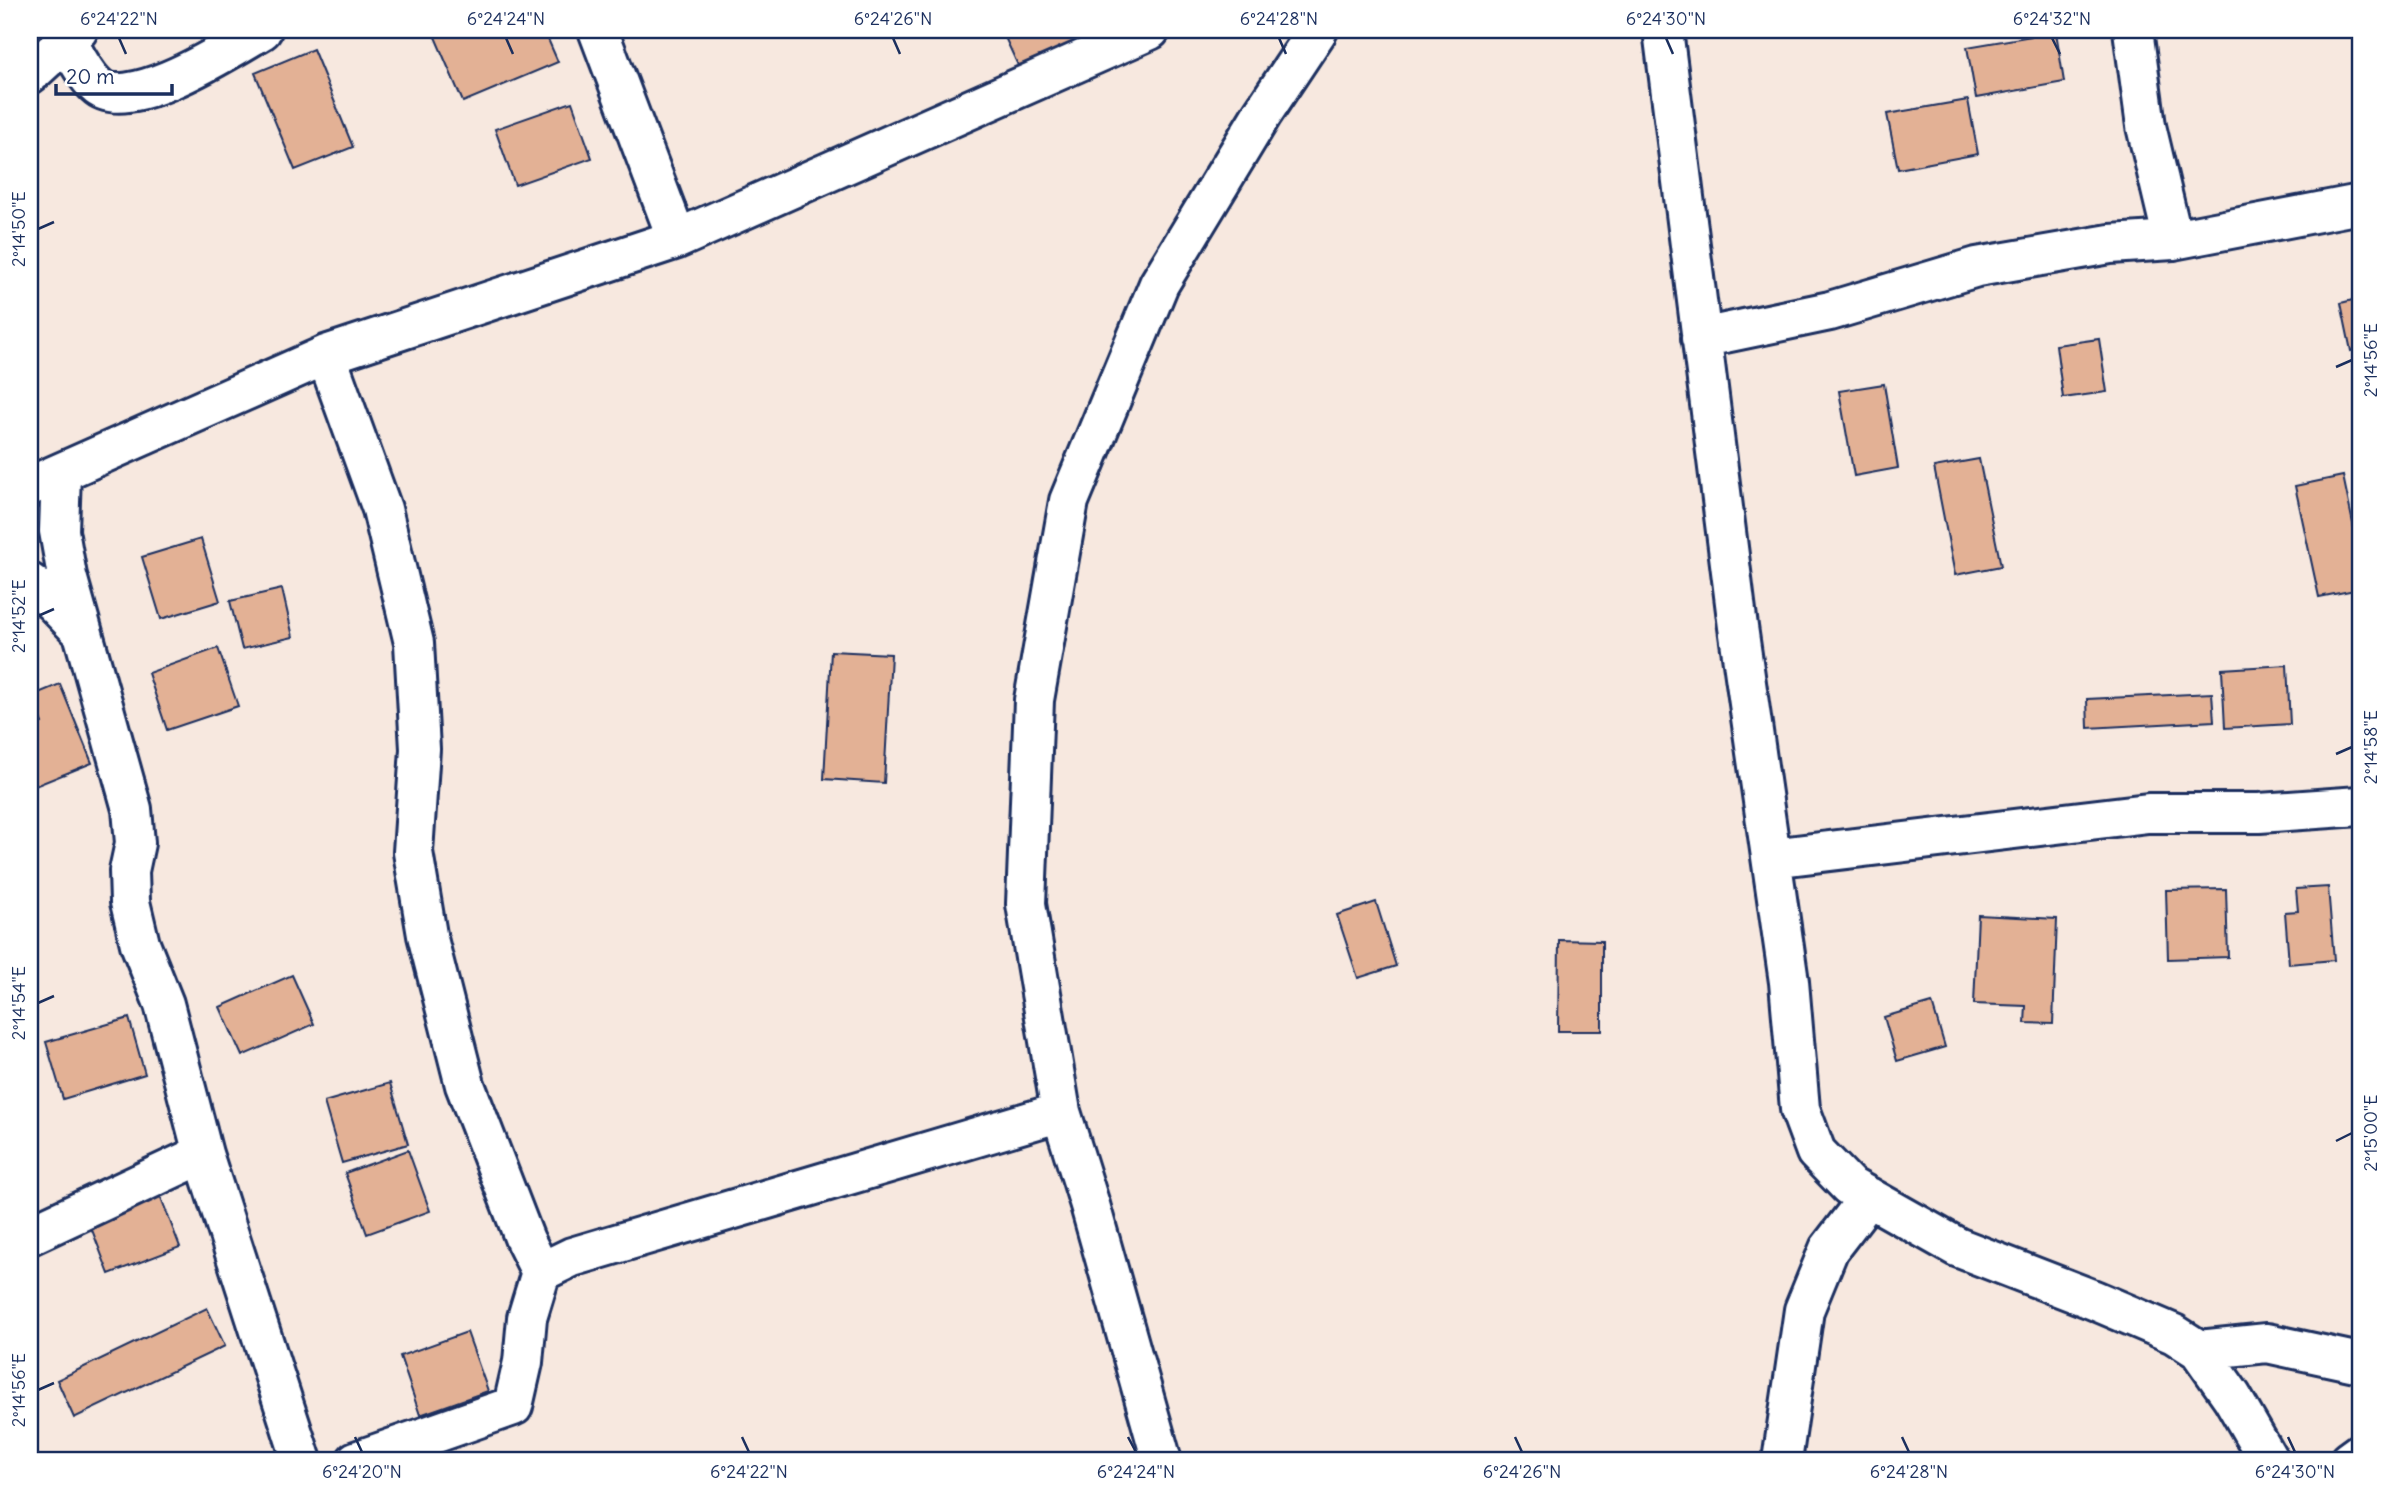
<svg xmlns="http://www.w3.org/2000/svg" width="2390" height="1491" viewBox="0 0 2390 1491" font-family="Delius,sans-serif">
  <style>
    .building { fill: #e3b195; stroke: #1b2f5e; stroke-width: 2 }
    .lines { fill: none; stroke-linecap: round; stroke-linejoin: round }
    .minor-casing { stroke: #1b2f5e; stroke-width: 44 }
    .minor { stroke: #fff; stroke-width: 38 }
    .ticks { fill: none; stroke: #1b2f5e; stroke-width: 2.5 }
    .neatline { fill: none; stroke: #1b2f5e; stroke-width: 2.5 }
    .ticks-label { font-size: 18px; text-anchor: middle; fill: #1b2f5e }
  </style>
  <rect width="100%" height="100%" fill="#f7e8df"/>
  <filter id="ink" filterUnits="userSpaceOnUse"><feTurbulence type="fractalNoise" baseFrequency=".0143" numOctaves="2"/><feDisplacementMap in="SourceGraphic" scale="14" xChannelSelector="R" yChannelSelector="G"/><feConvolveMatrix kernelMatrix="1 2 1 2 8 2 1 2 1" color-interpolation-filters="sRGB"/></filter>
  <g filter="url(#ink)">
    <path class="building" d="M432 30H544L558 62 463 102Z
      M1010 30H1092L1095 37 1021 72 1003 33Z
      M2056 32 2064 82 1976 98 1967 47Z
      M313 49 353 147 295 170 255 73Z
      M1968 100 1978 154 1898 169 1887 114Z
      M572 102 592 158 515 185 495 129Z
      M2360 298V349L2351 351 2341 303Z
      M2099 339 2107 392 2063 398 2056 345Z
      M1884 384 1898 468 1854 476 1839 391Z
      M1979 459 2001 566 1955 575 1934 467Z
      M2343 476 2360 557V589L2319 597 2295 486Z
      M201 539 220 601 161 619 142 557Z
      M282 589 293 637 242 649 230 601Z
      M218 648 238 706 167 730 148 673Z
      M831 651 891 654 884 783 824 779Z
      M2287 665 2290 724 2225 728 2222 669Z
      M60 684 92 763 30 788V728L42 723 31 696Z
      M2212 693 2214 721 2088 728 2087 699Z
      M2328 887 2334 960 2289 964 2285 912 2298 911 2296 889Z
      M2226 889 2228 957 2168 959 2166 890Z
      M1376 902 1396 966 1358 978 1337 915Z
      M1978 915 2057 919 2053 1024 2025 1023 2026 1006 1974 1004Z
      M1559 940 1602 941V1031H1558Z
      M292 975 314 1024 242 1056 220 1007Z
      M1932 1003 1945 1047 1897 1061 1884 1017Z
      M129 1018 145 1074 63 1099 46 1042Z
      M390 1083 408 1144 342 1163 324 1102Z
      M408 1150 430 1211 367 1234 345 1173Z
      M160 1195 180 1247 109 1274 89 1222Z
      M207 1308 225 1346 74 1418 57 1380Z
      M467 1332 488 1391 420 1415 400 1356Z"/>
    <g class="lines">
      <g class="minor-casing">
        <path id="minor" d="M598 30 677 239
          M1663 30 1738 627 1789 982 1800 1109 1816 1152 1849 1186 1957 1247 2094 1300 2174 1334 2199 1350 2232 1397 2269 1461
          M2133 30 2146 126 2173 240
          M66 40C75 54 84 74 96 85 127 116 231 48 262 30
          M30 74 78 30
          M1701 338 1830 311 1977 267 2110 244 2173 240 2360 204
          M326 355 382 509 414 643 420 749 413 852 427 935 465 1085 525 1240 541 1272 572 1257 1061 1112
          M61 473 59 531 67 576 132 809 135 843 129 871 130 902 140 944 164 1004 203 1154 302 1461
          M30 486 326 355 677 239 1150 30
          M30 583 49 598 82 632
          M1772 858 2148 813H2259L2360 806
          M30 1235 203 1154
          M2199 1350 2267 1343 2360 1363
          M356 1461 513 1406 523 1362 527 1318 541 1272
          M1162 1461 1090 1205 1061 1112 1026 904 1034 700 1069 501 1159 284 1262 114 1318 30
          M1782 1461 1804 1310 1829 1249 1869 1197
          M2349 1461 2360 1453"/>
      </g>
      <use href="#minor" class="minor"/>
    </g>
  </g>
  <path class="ticks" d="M119 38 126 54M506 38 513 54M893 38 900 54M1279 38 1286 54M1666 38 1673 54M2052 38 2060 54M38 229 54 222M2336 367 2352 360M38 616 54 609M2336 754 2352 747M38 1003 54 996M2336 1141 2352 1133M38 1390 54 1383M355 1437 362 1452M742 1437 749 1452M1128 1437 1136 1452M1515 1437 1522 1452M1902 1437 1909 1452M2288 1437 2295 1452"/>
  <rect width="2390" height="1491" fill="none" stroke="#fff" stroke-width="77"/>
  <path d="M56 84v10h116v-10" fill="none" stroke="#1b2f5e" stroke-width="3.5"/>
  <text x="66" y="84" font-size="21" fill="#1b2f5e" stroke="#ffffff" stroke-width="5" paint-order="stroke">20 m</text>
  <rect x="38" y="38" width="2314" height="1414" class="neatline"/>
  <g class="ticks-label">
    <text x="119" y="25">6°24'22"N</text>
    <text x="506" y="25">6°24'24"N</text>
    <text x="893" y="25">6°24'26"N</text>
    <text x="1279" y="25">6°24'28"N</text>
    <text x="1666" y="25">6°24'30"N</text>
    <text x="2052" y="25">6°24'32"N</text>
    <text transform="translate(19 229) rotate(-90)" y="6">2°14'50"E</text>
    <text transform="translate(2371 360) rotate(-90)" y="6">2°14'56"E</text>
    <text transform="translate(19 616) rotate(-90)" y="6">2°14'52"E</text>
    <text transform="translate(2371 747) rotate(-90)" y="6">2°14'58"E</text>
    <text transform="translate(19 1003) rotate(-90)" y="6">2°14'54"E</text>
    <text transform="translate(2371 1133) rotate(-90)" y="6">2°15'00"E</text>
    <text transform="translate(19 1390) rotate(-90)" y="6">2°14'56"E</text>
    <text x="362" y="1478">6°24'20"N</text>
    <text x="749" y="1478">6°24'22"N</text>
    <text x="1136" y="1478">6°24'24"N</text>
    <text x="1522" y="1478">6°24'26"N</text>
    <text x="1909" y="1478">6°24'28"N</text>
    <text x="2295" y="1478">6°24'30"N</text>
  </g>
</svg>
